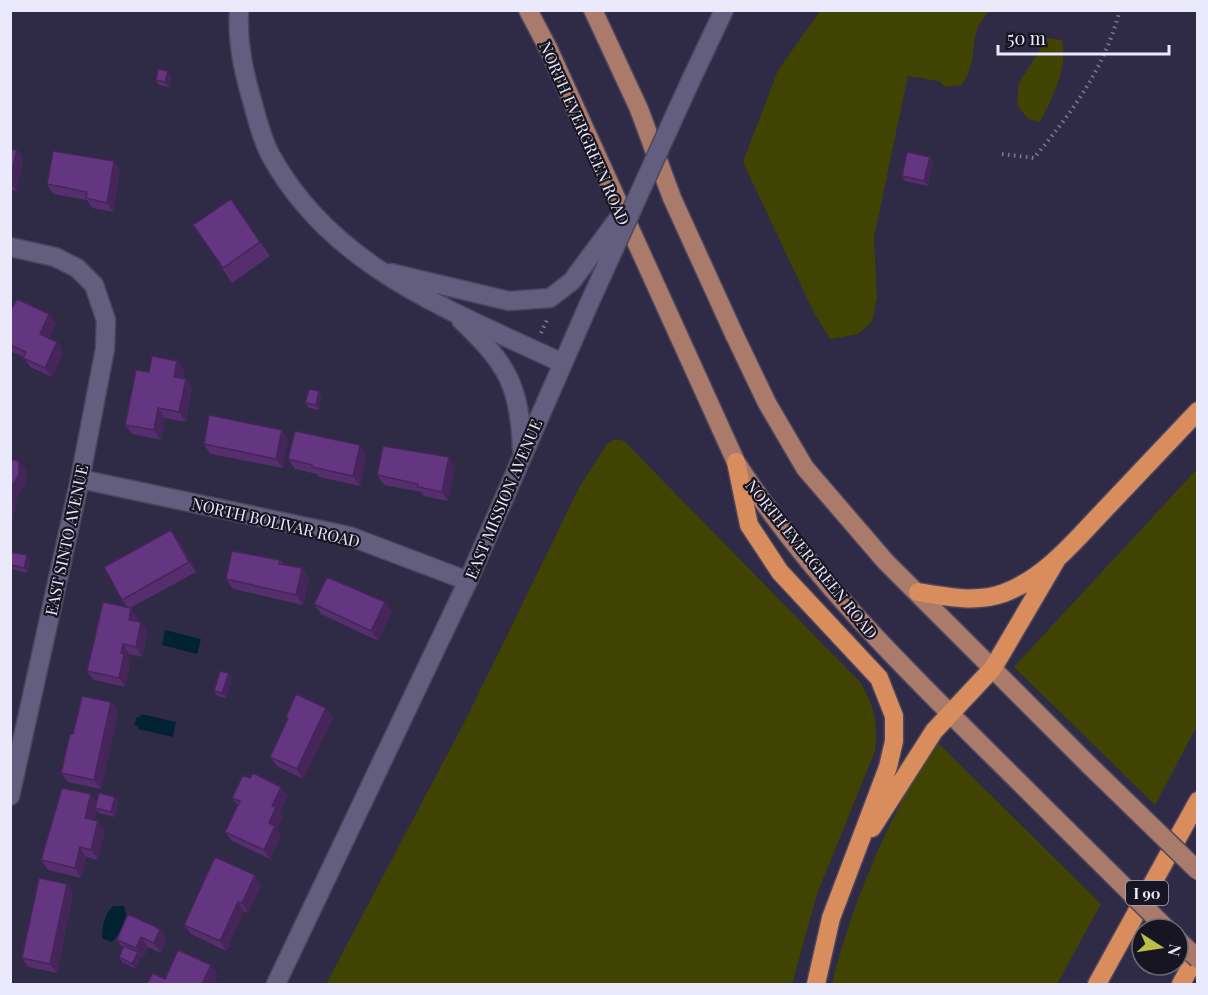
<svg xmlns="http://www.w3.org/2000/svg" width="1208" height="995" viewBox="0 0 1208 995" font-family="'Playfair Display',serif">
  <style>
    .green { fill: #414303 }
    .water { fill: #002232 }
    .lines { fill: none; stroke-linecap: round; stroke-linejoin: round }
    .street-casing { stroke: #4b465e; stroke-width: 21 }
    .secondary-casing { stroke: #4b465e; stroke-width: 21 }
    .primary-casing { stroke: #4b465e; stroke-width: 21 }
    .highway-casing { stroke: #4b465e; stroke-width: 21 }
    .path { stroke: #7e7a92; stroke-width: 4; stroke-dasharray: 1.5 4.5; stroke-linecap: butt }
    .street { stroke: #635e7e; stroke-width: 18 }
    .secondary { stroke: #635e7e; stroke-width: 18 }
    .primary { stroke: #aa7a6a; stroke-width: 18 }
    .highway { stroke: #d98c5c; stroke-width: 18 }
    .secondary-bridge-casing { stroke: #4b465e; stroke-width: 21; stroke-linecap: butt }
    .primary-bridge-casing { stroke: #4b465e; stroke-width: 21; stroke-linecap: butt }
    .secondary-bridge { stroke: #635e7e; stroke-width: 18 }
    .primary-bridge { stroke: #aa7a6a; stroke-width: 18 }
    .wall { fill: #562e6e }
    .shaded-wall { fill: #46255a }
    .building { fill: #643580; stroke: #46255a; stroke-width: 1.5 }
    .labels { text-anchor: middle; dominant-baseline: central; stroke-width: 4.5; stroke-linejoin: round; paint-order: stroke }
    .shield { fill: #171522; stroke: #aba9bb; stroke-width: 1.5 }
    .shield-label { font-size: 15px; font-weight: bold; fill: #ebe9fc }
    .street-label { font-size: 16px; fill: #ebe9fc; stroke: #171522 }
  </style>
  <rect width="100%" height="100%" fill="#2f2a46"/>
  <path class="green" d="M820 11H990C964 34 982 57 962 85L945 87 939 81 908 76 874 237 877 297 872 322 858 334 830 339 814 313 743 162 778 70Z
    M1047 38 1062 40C1068 69 1053 96 1040 122L1028 119 1017 105 1019 83Z
    M616 439 624 441 860 682C875 708 878 721 875 751L817 894 792 984H326L465 721 580 486 607 444Z
    M1197 469V726L1155 805 1014 667Z
    M936 741 1101 904 1057 984H832C854 896 889 818 936 741Z"/>
  <path class="water" d="M165 630 201 639 197 654 162 645Z
    M141 714 176 722 173 737 138 729V726L134 725 137 717H140Z
    M113 906H124L127 916C121 924 120 937 111 942L102 938C102 927 105 913 113 906Z"/>
  <g class="lines">
    <g class="street-casing">
      <path id="street" d="M10 247 55 257 77 268 94 285 106 320 105 349 80 479 10 796
        M80 479 349 536 468 581"/>
    </g>
    <g class="secondary-casing">
      <path id="secondary" d="M239 10C237 44 244 73 253 104 258 122 262 140 271 156 333 269 453 311 562 363
        M690 82 724 10
        M391 273 509 301 550 298 572 281
        M461 320C507 364 520 385 522 450
        M276 984 468 581 588 306"/>
    </g>
    <g class="primary-casing">
      <path id="primary" d="M528 10 549 50 736 462C822 596 942 704 1053 816
        M593 10 639 109 672 198 734 334 767 403 805 468 886 562 1089 765"/>
    </g>
    <g class="highway-casing">
      <path id="highway" d="M736 462 749 525 780 572 879 678 894 716V741L888 767 831 918 816 984
        M918 592C946 597 977 603 1004 593 1047 577 1078 537 1109 505 1138 474 1168 443 1198 411
        M872 828 934 731 993 668 1057 559
        M1097 984 1198 801
        M1181 984 1198 953"/>
    </g>
    <path class="path" d="M1002 154 1034 158C1072 112 1104 70 1120 10
      M541 333 548 318"/>
    <use href="#street" class="street"/>
    <use href="#secondary" class="secondary"/>
    <use href="#primary" class="primary"/>
    <use href="#highway" class="highway"/>
    <g class="secondary-bridge-casing">
      <path id="secondary-bridge" d="M572 281 621 215
        M588 306 690 82"/>
    </g>
    <g class="primary-bridge-casing">
      <path id="primary-bridge" d="M1089 765 1198 871
        M1053 816 1167 929
        M1178 940 1198 959"/>
    </g>
    <use href="#secondary-bridge" class="secondary-bridge"/>
    <use href="#primary-bridge" class="primary-bridge"/>
  </g>
  <path class="wall" d="M171 76 169 87 159 85 156 80Z
    M10 149 17 150 23 159 17 191 10 190Z
    M933 161 928 186 905 181 902 176Z
    M120 171 113 212 92 208 87 200 53 194 47 184Z
    M231 199 270 256 232 283 193 225Z
    M10 312 49 314 56 323 49 338 57 342 63 352 52 377 30 367 24 357 10 351Z
    M184 370 183 378 186 379 192 388 186 422 165 418 161 440 132 434 125 425 149 372Z
    M322 396 319 410 309 408 305 403Z
    M288 439 283 468 210 454 204 444Z
    M367 455 360 486 319 477 317 474 295 469 288 459Z
    M455 467 448 501 424 496 421 492 384 485 377 475Z
    M178 539 196 572 130 608 138 618 137 621 148 632 142 657 129 654 128 660 130 663 125 687 94 680 87 671 127 607 122 600Z
    M10 552 30 560 27 573 11 569Z
    M280 560 284 564 302 568 309 578 303 605 233 589 226 579Z
    M385 602 392 612 378 641 321 614 314 604Z
    M232 678 226 698 217 696 214 691Z
    M111 702 118 712 101 789 68 782 61 773 73 734Z
    M326 708 333 718 303 779 277 766 270 757 287 719 286 717Z
    M91 794 97 803 115 797 118 802 115 817 99 813 96 810 94 820 105 830 98 860 86 857 81 878 48 870 41 860Z
    M288 796 280 813 282 817 277 829 281 836 270 859 232 841 225 832 238 806 232 798Z
    M67 884 73 894 57 973 28 967 22 958Z
    M261 885 248 913 244 911 226 951 191 934 184 925Z
    M160 929 167 938 161 953 148 947 143 958 141 957 136 969 122 962 119 957 123 948 117 940Z"/>
  <path class="shaded-wall" d="M168 71 171 76 169 87 165 82Z
    M17 150 23 159 17 191 10 182Z
    M930 157 933 161 928 186 924 181Z
    M114 161 120 171 113 212 107 203Z
    M49 314 56 323 46 344 40 334Z
    M57 342 63 352 52 377 45 368Z
    M177 361 184 370 181 386 174 377Z
    M186 379 192 388 186 422 179 412Z
    M319 391 322 396 319 410 316 405Z
    M158 408 165 418 161 440 154 430Z
    M282 430 288 439 283 468 276 459Z
    M360 445 367 455 360 486 353 476Z
    M449 457 455 467 448 501 442 492Z
    M19 461 26 470V485L19 493 10 531V493Z
    M171 530 178 539 196 572 189 562Z
    M27 555 30 560 27 573 24 568Z
    M302 568 309 578 303 605 296 595Z
    M385 602 392 612 378 641 371 631Z
    M131 608 138 618 135 629 129 620Z
    M141 622 148 632 142 657 136 647Z
    M123 644 129 654 128 660 130 663 125 687 119 678 121 653Z
    M229 673 232 678 226 698 222 693Z
    M111 702 118 712 101 789 94 780Z
    M326 708 333 718 303 779 297 769Z
    M281 787 288 796 280 813 282 817 277 829 281 836 270 859 264 850 272 806Z
    M91 794 97 804 92 828 85 818Z
    M115 797 118 802 115 817 111 812Z
    M98 821 105 830 98 860 91 850Z
    M80 847 86 857 81 878 75 868Z
    M255 875 261 885 248 913 242 903Z
    M67 884 73 894 57 973 50 964Z
    M238 902 244 911 226 951 220 941Z
    M160 929 167 938 161 953 154 943Z
    M141 937 148 947 143 958 136 948Z
    M138 952 141 957 136 969 132 964Z
    M211 965 218 975 214 984H202Z"/>
  <path class="building" d="M158 69 168 71 165 82 156 80Z
    M10 149 17 150 10 178Z
    M53 151 114 161 107 203 86 198 87 192 47 184Z
    M907 152 930 157 924 181 902 176Z
    M231 199 260 242 223 268 193 225Z
    M17 299 49 314 40 334 57 342 45 368 23 358 26 352 10 345V312Z
    M152 356 177 361 174 377 186 379 179 412 158 408 154 430 125 425 136 370 149 372Z
    M309 389 319 391 316 405 305 403Z
    M209 415 282 430 276 459 204 444Z
    M295 431 360 445 353 476 312 467V465L288 459Z
    M383 446 449 457 442 492 418 487V484L377 475Z
    M10 459 19 461V475L13 484 10 493Z
    M171 530 189 562 122 600 104 567Z
    M232 551 280 560 279 564 302 568 296 595 226 579Z
    M10 552 27 555 24 568 10 565Z
    M327 577 385 602 371 631 314 604Z
    M103 602 131 608 129 620 141 622 136 647 123 644 121 653 124 654 119 678 87 671Z
    M220 671 229 673 222 693 214 691Z
    M296 694 326 708 297 769 270 757 288 718 286 717Z
    M82 696 111 702 94 780 61 773 70 734H73Z
    M253 773 281 787 272 806 276 807 269 823 275 826 264 850 225 832 240 801 232 798 243 775 250 778Z
    M62 788 91 794 85 818 98 821 91 850 80 847 75 868 41 860Z
    M99 793 115 797 111 812 95 808Z
    M215 857 255 875 242 903 238 902 220 941 184 925Z
    M39 878 67 884 50 964 22 958Z
    M128 914 160 929 154 943 141 937 136 948 117 940Z
    M124 946 138 952 132 964 119 957Z
    M178 950 211 965 202 984H147L153 973 165 979Z"/>
  <g class="labels">
    <rect class="shield" x="1126" y="881" width="42" height="24" rx="4.5"/>
    <g class="shield-label">
      <text x="1147" y="893">I 90</text>
    </g>
    <g class="street-label">
      <text transform="translate(585 133) rotate(66)">NORTH EVERGREEN ROAD</text>
      <text transform="translate(503 499) rotate(-67)">EAST MISSION AVENUE</text>
      <text transform="translate(276 522) rotate(13)">NORTH BOLIVAR ROAD</text>
      <text transform="translate(66 540) rotate(-78)">EAST SINTO AVENUE</text>
      <text transform="translate(812 559) rotate(51)">NORTH EVERGREEN ROAD</text>
    </g>
  </g>
  <rect width="1208" height="995" fill="none" stroke="#ebe9fc" stroke-width="24"/>
  <g transform="translate(1160 947) rotate(102)"><circle r="28" fill="#171522" stroke="#6c6a79" stroke-width="1.5"/>
  <path d="M0-4.5L10 22L0 15L-10 22Z" fill="#bbc045"/>
  <text y="-9" font-size="16" font-weight="bold" text-anchor="middle" fill="#ebe9fc">N</text>
  </g>
  <path d="M998 45v9h171v-9" fill="none" stroke="#ebe9fc" stroke-width="3"/>
  <text x="1007" y="45" font-size="18" fill="#ebe9fc" stroke="#171522" stroke-width="4.5" paint-order="stroke">50 m</text>
</svg>
